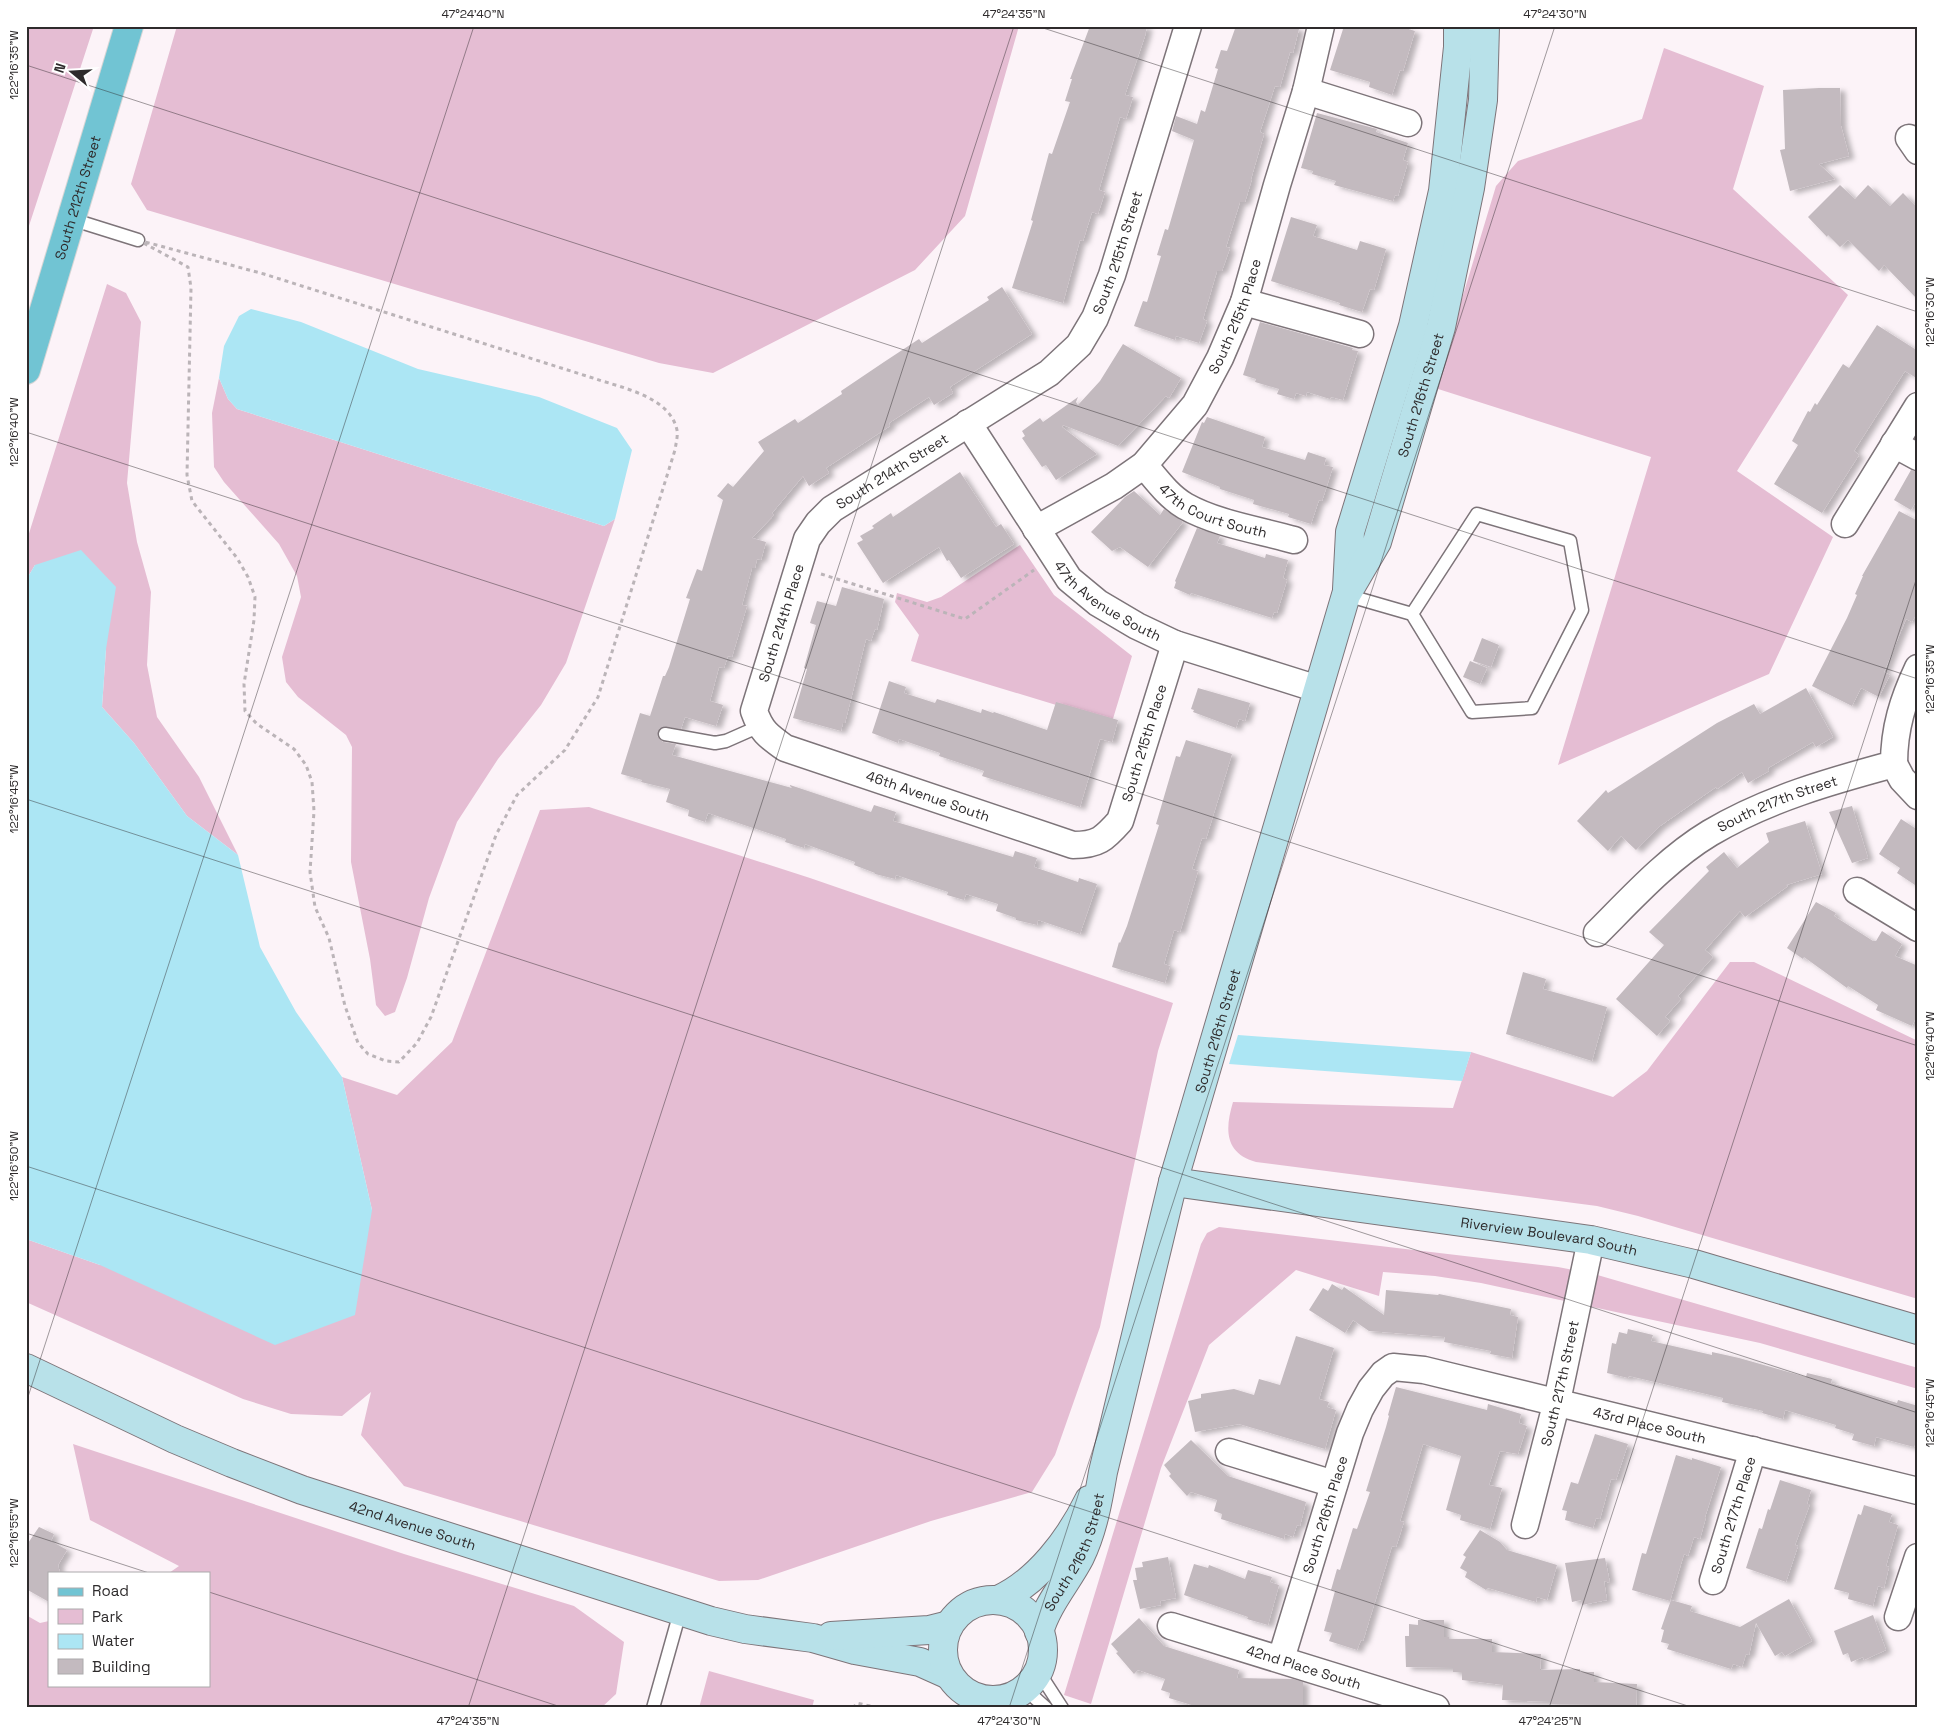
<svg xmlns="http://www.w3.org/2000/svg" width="1944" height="1734" viewBox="0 0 1944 1734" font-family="'Space Grotesk',sans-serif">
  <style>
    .green { fill: #e5bdd3 }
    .water { fill: #ace6f4 }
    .building { fill: #c3babf; filter: url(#shadow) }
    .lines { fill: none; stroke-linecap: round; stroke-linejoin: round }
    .lane-casing { stroke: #7d7479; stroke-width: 15 }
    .street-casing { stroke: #7d7479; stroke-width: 29 }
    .secondary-casing { stroke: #7d7479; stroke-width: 30 }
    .primary-casing { stroke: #d5d5d5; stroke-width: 30 }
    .path { stroke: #bbb4b8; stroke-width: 3; stroke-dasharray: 4 4; stroke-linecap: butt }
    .lane { stroke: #fff; stroke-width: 12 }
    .street { stroke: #fff; stroke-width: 26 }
    .secondary { stroke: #b8e1e9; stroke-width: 28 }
    .primary { stroke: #71c4d3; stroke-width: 28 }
    .ticks { fill: none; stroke: #2e2b2c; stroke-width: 1; stroke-opacity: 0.45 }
    .labels { text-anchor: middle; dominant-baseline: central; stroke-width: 4; stroke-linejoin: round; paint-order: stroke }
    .street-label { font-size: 14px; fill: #2e2b2c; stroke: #fff }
    .neatline { fill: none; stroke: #2e2b2c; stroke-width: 2 }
    .ticks-label { font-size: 12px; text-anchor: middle; fill: #2e2b2c }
  </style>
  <defs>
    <filter id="shadow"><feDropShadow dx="5.5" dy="3" stdDeviation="2.5" flood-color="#0004"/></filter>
  </defs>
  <rect width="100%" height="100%" fill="#fcf3f8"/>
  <path class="green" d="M26 26H94L26 235Z
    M177 26H1019L965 216 915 270 713 373 659 363 147 210 131 184Z
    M1664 48 1764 86 1733 189 1848 295 1737 471 1833 537 1769 674 1558 765 1651 457 1435 388 1496 186 1518 161 1642 119Z
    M107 284 126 293 141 322 127 483 137 542 151 592 147 665 157 717 199 777 238 855 187 816 134 743 102 707 106 649 35 565 26 580V543Z
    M219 378 228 399 237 409 604 526 615 519 566 663 541 705 498 759 457 822 429 898 407 978 395 1012 385 1016 376 1005 370 959 351 862 352 747 346 735 298 697 286 682 282 657 301 597 297 576 279 544 224 482 214 467 212 413Z
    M1020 545 1054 595 1132 656 1112 722 911 661 919 635 895 602 897 593 927 602 941 597Z
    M589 807 810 878 1173 1003 1158 1051 1100 1327 1055 1455 1032 1492 931 1521 758 1580 719 1581 404 1486 361 1435 371 1392 342 1416 291 1414 243 1399 26 1302V1239L100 1265 372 1210 342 1077 397 1095 452 1042 540 810Z
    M1730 962H1754L1918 1041V1299L1638 1216 1597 1206 1256 1162C1224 1153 1225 1129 1233 1102L1453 1108 1471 1052 1613 1097 1647 1071Z
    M1219 1227 1558 1267 1594 1274 1918 1368V1389L1760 1343 1481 1283 1435 1276 1383 1272 1379 1296 1296 1270 1209 1345 1161 1468 1091 1704 1064 1695 1201 1244 1207 1233Z
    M73 1444 404 1554 574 1606 624 1642 616 1694 601 1708H26V1615L40 1623 49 1621V1685H209V1573H169L179 1566 90 1520Z
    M709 1671 814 1700 812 1708H699Z"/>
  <path class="water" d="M251 309 301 322 418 369 539 397 617 428 632 450 615 519 604 526 237 409 228 399 219 378 224 346 239 316Z
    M81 550 116 587 106 649 102 707 134 743 187 816 238 855 260 947 296 1012 342 1077 372 1210 355 1315 275 1345 100 1265 26 1239V580L35 565Z
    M1238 1035 1471 1052 1462 1081 1229 1064Z"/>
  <path class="building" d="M1090 26H1147L1145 36 1125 95 1133 97 1126 119 1120 117 1099 190 1105 192 1098 214 1092 212 1083 241 1080 240 1063 303 1012 288 1033 221 1031 220 1049 153 1052 154 1070 102 1065 101 1072 79H1070Z
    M1236 26H1290L1299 29 1293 53 1290 52 1280 87 1275 86 1260 132 1264 134 1251 179H1252L1245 202H1240L1226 247 1230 248 1222 271H1217L1203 319 1207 321 1199 343 1176 336 1175 340 1134 326 1143 301 1147 302 1161 256 1157 255 1165 229 1168 230 1194 140 1172 131 1176 116 1197 124 1201 110 1205 112 1218 69 1215 68 1221 50 1227 51Z
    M1344 26H1399L1415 31 1403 71 1400 70 1392 95 1369 87 1370 82 1330 70Z
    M1819 88H1840L1841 126 1849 156 1819 164 1835 179 1790 191 1780 150 1785 149 1783 90Z
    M1317 113 1377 129 1376 132 1408 143 1403 160 1408 162 1398 196 1395 195 1393 201 1334 185 1336 181 1312 174 1313 171 1301 168Z
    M1840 185 1855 199 1868 185 1890 206 1903 193 1918 208V300L1884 265 1879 271 1848 240 1840 247 1828 235 1827 237 1808 217Z
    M1291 217 1317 225 1313 236 1357 250 1360 241 1386 249 1374 290 1370 289 1362 312 1339 305 1340 303 1271 281Z
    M1002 287 1032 334 950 387 953 393 934 405 929 397 889 423 890 426 826 468 829 473 809 486 803 476 772 513 774 515 752 538 766 542 761 560 757 559 755 568H752L742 605 747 606 732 657 728 656 724 668 719 667 710 701 723 705 716 726 685 717 681 729 663 726 659 729 657 736 663 742 676 744 672 755 792 788 790 786V785L871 812 874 805 896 812 893 821 1013 857 1015 851 1037 858 1034 867 1078 882 1079 878 1097 884 1080 934 1038 920 1037 925 1016 920V918L996 911 998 904 966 894 964 900 947 895 948 892 896 875 895 879 875 874V873L854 865 855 862 805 844 804 848 785 842 786 839 708 813 705 822 688 816 689 810 666 802 670 789 641 782 642 780 621 774 640 713 650 716 663 676H665L669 667 690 599 686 598 697 569 702 571 723 500 717 496 728 483 733 487 764 451 758 442 795 419 798 423 842 394 841 391 884 362 919 339 922 343 989 300 987 297Z
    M1260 322 1353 348 1352 350 1358 351 1343 400 1331 397 1330 399 1307 392 1306 396 1296 393 1294 399 1277 394 1279 389 1255 382 1256 379 1243 375Z
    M1877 325 1918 351V379L1905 371 1854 451 1859 455 1822 513 1774 484 1798 445 1792 441 1808 411 1810 412 1815 403 1817 405 1843 364 1849 368Z
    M1123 344 1181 378 1169 398 1166 396 1118 446 1063 425 1062 427 1097 454 1056 480 1046 465 1042 467 1022 438 1025 436 1022 431 1040 418 1043 422 1078 397 1076 402 1078 405 1100 381Z
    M1207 417 1265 437 1262 447 1305 460 1308 452 1326 458 1324 465 1333 467 1322 501 1319 500 1311 524 1288 517 1289 514 1253 504 1254 500 1220 489V487L1182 472 1202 422 1204 423Z
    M1911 470 1918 472V498L1911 510 1894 500Z
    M960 472 996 527 1001 524 1014 544 961 578 949 560 947 561 939 547 883 583 857 543 863 540 860 536 874 528 872 526 891 513 893 517Z
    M1134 491 1160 515 1164 509 1183 522 1148 567 1120 547 1112 551 1091 532 1125 497Z
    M1899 511 1918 521V611L1912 622 1906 619 1884 672 1890 675 1879 697 1861 688 1852 706 1812 686 1847 618 1857 595 1855 594 1863 576H1862Z
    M1197 528 1220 536 1217 543 1265 558 1266 554 1288 560 1283 578 1287 580 1277 613 1274 612 1272 618 1191 593 1190 595 1174 588 1176 582 1175 581Z
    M842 587 884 599 877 630 875 629 871 641 866 639 845 723H843L841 731 793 718 807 669 804 668 816 625 810 623 817 601 836 606Z
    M1482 638 1499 645 1491 667 1473 661Z
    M1470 661 1487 668 1480 684 1463 677Z
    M889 681 906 687 904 693 935 703 937 699 981 713 982 709 993 713 994 712 1047 730 1056 702 1118 720 1112 742 1100 739 1080 807 982 776 984 771 939 756 940 753 899 739 898 743 872 733Z
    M1198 688 1250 703 1245 721 1239 719 1236 728 1193 712 1194 710 1191 709Z
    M1806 688 1833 737 1816 747 1813 742 1768 768 1769 771 1748 783 1742 772 1717 789 1716 787 1660 826 1636 850 1621 836 1608 851 1577 821 1606 790 1608 793 1717 723 1754 704 1760 714Z
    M1186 740 1232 754 1206 839 1202 838 1192 869 1198 871 1180 932 1174 930 1164 964 1170 966 1165 983 1112 967 1119 942 1120 943 1127 926 1159 825 1156 824 1176 756 1180 757Z
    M1852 806 1868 858 1852 863 1829 812Z
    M1901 819 1918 830V887L1897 873 1900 868 1879 854Z
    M1805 821 1822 874 1786 885 1788 886 1745 917 1740 911 1705 950 1713 957 1678 996 1681 999 1665 1017 1670 1021 1657 1036 1616 999 1664 945 1649 932 1709 871 1706 867 1724 852 1737 868 1769 842 1766 833Z
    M1816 902 1836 913 1834 916 1873 941H1876L1882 931 1902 944 1895 956 1918 966V1013L1912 1026 1876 1010 1878 1005 1848 986 1847 988 1804 957 1803 959 1787 948Z
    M1523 972 1546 979 1543 989 1607 1007 1592 1061 1506 1034Z
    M1332 1284 1342 1290 1344 1287 1384 1315 1386 1290 1438 1295 1439 1294 1511 1309 1510 1315 1518 1317 1512 1358 1490 1354 1491 1351 1444 1342 1445 1337 1369 1331 1353 1320 1345 1333 1309 1310 1323 1288 1328 1291Z
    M1628 1329 1653 1335 1651 1341 1712 1355V1352L1739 1358 1806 1377 1807 1373 1832 1379 1831 1383 1897 1403 1898 1400 1918 1406V1437L1914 1447 1876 1437 1874 1446 1852 1440 1854 1434 1835 1428 1836 1425 1785 1410 1783 1419 1762 1413 1763 1411 1722 1402 1723 1398 1629 1376 1628 1378 1607 1373 1612 1343 1616 1344 1619 1332 1627 1334Z
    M1296 1336 1334 1348 1319 1399 1329 1402 1327 1407 1336 1410 1325 1449 1239 1424 1195 1432 1188 1401 1201 1398V1394L1234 1389 1254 1395 1259 1379 1280 1385Z
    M1396 1387 1487 1410 1488 1404 1521 1414 1519 1423 1527 1426 1518 1454 1500 1451 1489 1485 1502 1488 1490 1529 1460 1520 1461 1515 1446 1510 1461 1456 1423 1444 1400 1521 1404 1522 1396 1547 1392 1546 1363 1641 1361 1640 1357 1650 1329 1641 1332 1633 1324 1631 1335 1591 1331 1590 1337 1569 1340 1570 1353 1528 1357 1529 1370 1492 1366 1491 1386 1427 1389 1416 1388 1415Z
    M1595 1434 1628 1444 1616 1480 1611 1479 1600 1519 1596 1518 1593 1528 1565 1520 1567 1511 1562 1510 1571 1482 1578 1484Z
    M1191 1440 1228 1476 1306 1502 1300 1526 1297 1525 1293 1537 1285 1534 1284 1539 1221 1519 1222 1514 1214 1511 1217 1500 1191 1492 1187 1496 1169 1476 1171 1474 1164 1465Z
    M1676 1455 1692 1460V1458L1721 1467 1705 1517H1706L1700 1539 1694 1537 1688 1556 1684 1554 1670 1601 1632 1590 1642 1553 1646 1554Z
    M1780 1480 1811 1490 1807 1504H1810L1795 1545 1798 1546 1786 1582 1746 1568 1759 1528 1762 1529 1768 1509 1770 1510Z
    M1864 1505 1892 1514 1889 1522 1898 1525 1886 1566 1889 1567 1884 1588 1878 1586 1873 1606 1848 1599 1849 1593 1834 1589 1858 1514 1861 1515Z
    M39 1527 54 1534 51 1541 67 1550 58 1565 60 1573H49V1602L26 1589V1546Z
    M1480 1530 1500 1542 1507 1550 1557 1565 1547 1600 1537 1597 1536 1602 1488 1588 1486 1590 1465 1577 1467 1572 1460 1568 1466 1557 1463 1555Z
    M1168 1557 1176 1598 1160 1601 1161 1605 1140 1609 1133 1580H1137L1135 1568 1143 1567 1142 1562Z
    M1605 1558 1610 1583 1604 1581 1607 1600 1582 1605 1581 1600 1572 1602 1565 1563Z
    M1194 1564 1208 1568 1209 1565 1245 1579 1248 1570 1272 1577 1270 1582 1279 1585 1268 1625 1247 1619 1248 1617 1184 1595Z
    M1789 1599 1812 1641 1785 1656 1782 1652 1775 1656 1756 1623 1749 1655 1746 1654 1742 1667 1733 1664 1731 1669 1667 1649 1669 1644 1661 1642 1664 1630 1661 1629 1671 1600 1692 1606 1690 1611 1740 1627Z
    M1873 1615 1886 1650 1864 1660 1863 1657 1851 1662 1848 1653 1843 1655 1834 1631Z
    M1139 1618 1164 1646 1239 1670 1237 1678 1293 1679 1303 1682V1708H1201L1169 1698 1170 1693 1161 1690 1165 1679 1138 1670 1134 1674 1116 1653 1118 1652 1111 1644Z
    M1418 1620H1444V1637H1449V1639H1492V1652L1541 1654 1540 1670 1580 1669V1672H1594V1682L1637 1684 1636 1708H1598V1705L1550 1704V1702L1502 1700 1503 1685 1462 1680V1672H1453V1668L1406 1667 1405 1636H1409V1624L1418 1625Z"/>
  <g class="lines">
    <g class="lane-casing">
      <path id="lane" d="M71 219 138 240
        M1346 595 1412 614 1477 514 1570 541 1582 610 1532 708 1472 712 1412 614
        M665 734 715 743 726 741 760 726
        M1038 1671 1062 1708
        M1025 1689 1046 1708
        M653 1708 680 1612"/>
    </g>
    <g class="street-casing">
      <g id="street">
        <path d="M1306 91 1408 123"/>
        <path d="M1909 138 1918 151"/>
        <path d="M1244 302 1360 334"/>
        <path id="s1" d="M968 423 1069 579 1098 603 1137 626 1175 644 1318 689"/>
        <path d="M1894 444 1918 457"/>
        <path id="s2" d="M1144 465C1156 479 1168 496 1185 506 1217 524 1259 530 1294 540"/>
        <path d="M1845 524 1918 406"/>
        <path id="s3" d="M1036 529 1114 486 1144 465 1195 405 1220 358 1244 302 1277 185 1306 91 1321 26"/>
        <path id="s4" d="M1175 644 1120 821C1104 839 1098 845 1073 845L785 748C768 736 761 731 754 711L807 539 818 523 832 509 1049 373 1079 345 1095 318 1112 275 1188 26"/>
        <path d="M1894 764 1902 779 1918 796"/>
        <path d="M1857 891 1918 928"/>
        <path id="s5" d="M1597 933C1632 898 1667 859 1710 833 1767 799 1831 781 1894 764 1894 728 1903 700 1918 668"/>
        <path d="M1229 1452 1334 1484"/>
        <path id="s6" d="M1525 1525 1557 1401 1591 1240"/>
        <path id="s7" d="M1713 1581 1753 1450"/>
        <path d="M1898 1617 1918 1557"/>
        <path id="s8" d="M1171 1626 1436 1708"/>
        <path id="s9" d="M1281 1659 1350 1433 1360 1409 1371 1389 1383 1374 1393 1367 1424 1370 1918 1491"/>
      </g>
    </g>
    <g class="secondary-casing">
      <g id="secondary">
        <path d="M1347 589 1350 532 1413 326 1443 191 1458 47V26"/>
        <path id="s10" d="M1173 1182 1591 1240 1694 1264 1918 1330"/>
        <path id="s11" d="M26 1368 175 1439 232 1463 302 1490 711 1621 745 1629 813 1638 855 1650 920 1662 949 1675"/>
        <path d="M998 1600C1038 1582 1070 1539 1089 1500"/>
        <circle cx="993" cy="1650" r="50"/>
        <path id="s12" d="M1039 1632C1047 1604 1067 1582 1080 1557 1093 1530 1098 1501 1103 1472L1173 1182 1346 595 1377 542 1441 327 1470 188 1483 100 1485 26"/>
        <path d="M831 1636 929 1630 949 1625"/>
      </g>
    </g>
    <g class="primary-casing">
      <g id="primary">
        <path id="s13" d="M26 370 129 26"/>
      </g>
    </g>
    <path class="path" d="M138 240 264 274 596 379C623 388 670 397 677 430 678 436 676 443 675 450L598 697 565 750 517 795 496 835 431 1017 417 1043 399 1062 386 1061 368 1054 358 1043 345 1006 329 938 315 907 310 872 314 811 312 782 306 765 294 749 257 724 245 711 244 684 254 620 255 597 248 577 237 558 192 501 187 475 191 288 188 267Z
      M821 574 965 619 1034 570
      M853 1708 857 1703 879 1708"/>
    <use href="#lane" class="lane"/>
    <use href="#street" class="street"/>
    <use href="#secondary" class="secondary"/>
    <use href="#primary" class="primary"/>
  </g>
  <path class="ticks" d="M1037 26 1918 312M26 65 1918 679M26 432 1918 1046M26 799 1918 1413M26 1166 1694 1708M26 1403 474 26M26 1533 149 1573M209 1592 564 1708M468 1708 1014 26M1009 1708 1555 26M1549 1708 1918 574"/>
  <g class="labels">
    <g class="street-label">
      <text stroke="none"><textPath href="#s13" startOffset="180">South 212th Street</textPath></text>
      <text stroke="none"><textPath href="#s4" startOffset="1211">South 215th Street</textPath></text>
      <text stroke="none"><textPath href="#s3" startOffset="302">South 215th Place</textPath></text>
      <text stroke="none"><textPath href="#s12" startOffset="1299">South 216th Street</textPath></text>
      <text stroke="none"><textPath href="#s4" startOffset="884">South 214th Street</textPath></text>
      <text stroke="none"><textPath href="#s2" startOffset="86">47th Court South</textPath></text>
      <text stroke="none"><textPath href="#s1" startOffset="230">47th Avenue South</textPath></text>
      <text stroke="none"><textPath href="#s4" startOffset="686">South 214th Place</textPath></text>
      <text transform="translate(1144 743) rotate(-73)">South 215th Place</text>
      <text transform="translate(928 796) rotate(19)">46th Avenue South</text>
      <text stroke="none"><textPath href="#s5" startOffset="225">South 217th Street</textPath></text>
      <text stroke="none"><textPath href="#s12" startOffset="630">South 216th Street</textPath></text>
      <text stroke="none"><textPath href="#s10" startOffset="380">Riverview Boulevard South</textPath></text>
      <text stroke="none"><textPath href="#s6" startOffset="146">South 217th Street</textPath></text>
      <text stroke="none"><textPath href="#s9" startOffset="580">43rd Place South</textPath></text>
      <text stroke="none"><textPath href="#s9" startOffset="151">South 216th Place</textPath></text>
      <text stroke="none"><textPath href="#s7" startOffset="69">South 217th Place</textPath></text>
      <text stroke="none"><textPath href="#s11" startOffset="418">42nd Avenue South</textPath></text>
      <text stroke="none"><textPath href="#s12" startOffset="88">South 216th Street</textPath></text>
      <text stroke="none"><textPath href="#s8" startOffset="139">42nd Place South</textPath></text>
    </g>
  </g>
  <rect width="1944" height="1734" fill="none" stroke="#ffffff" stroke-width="55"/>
  <rect x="48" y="1572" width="162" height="115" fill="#ffffff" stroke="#abaaab"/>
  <rect x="58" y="1588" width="25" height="8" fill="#71c4d3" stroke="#abaaab"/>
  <text x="92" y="1596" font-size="15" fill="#2e2b2c">Road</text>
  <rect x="58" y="1609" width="25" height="15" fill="#e5bdd3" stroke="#abaaab"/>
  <text x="92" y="1622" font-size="15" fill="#2e2b2c">Park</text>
  <rect x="58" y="1634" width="25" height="15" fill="#ace6f4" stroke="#abaaab"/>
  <text x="92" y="1646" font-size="15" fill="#2e2b2c">Water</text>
  <rect x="58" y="1659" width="25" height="15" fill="#c3babf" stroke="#abaaab"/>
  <text x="92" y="1672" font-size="15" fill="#2e2b2c">Building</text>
  <g transform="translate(72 72) rotate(288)" stroke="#ffffff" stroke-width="4" paint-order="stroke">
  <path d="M0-4L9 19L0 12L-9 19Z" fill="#2e2b2c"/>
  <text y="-8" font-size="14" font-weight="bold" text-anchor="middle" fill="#2e2b2c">N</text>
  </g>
  <rect x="28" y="28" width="1888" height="1678" class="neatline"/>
  <g class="ticks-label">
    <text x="473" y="18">47°24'40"N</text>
    <text x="1014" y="18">47°24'35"N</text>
    <text x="1555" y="18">47°24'30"N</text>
    <text transform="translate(14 65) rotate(-90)" y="4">122°16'35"W</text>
    <text transform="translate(1930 312) rotate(-90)" y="4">122°16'30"W</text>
    <text transform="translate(14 432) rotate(-90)" y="4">122°16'40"W</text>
    <text transform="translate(1930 679) rotate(-90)" y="4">122°16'35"W</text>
    <text transform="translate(14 799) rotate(-90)" y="4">122°16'45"W</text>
    <text transform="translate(1930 1046) rotate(-90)" y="4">122°16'40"W</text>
    <text transform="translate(14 1166) rotate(-90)" y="4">122°16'50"W</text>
    <text transform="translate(1930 1413) rotate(-90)" y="4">122°16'45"W</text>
    <text transform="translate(14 1533) rotate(-90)" y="4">122°16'55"W</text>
    <text x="468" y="1725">47°24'35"N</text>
    <text x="1009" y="1725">47°24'30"N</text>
    <text x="1550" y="1725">47°24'25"N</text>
  </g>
</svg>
